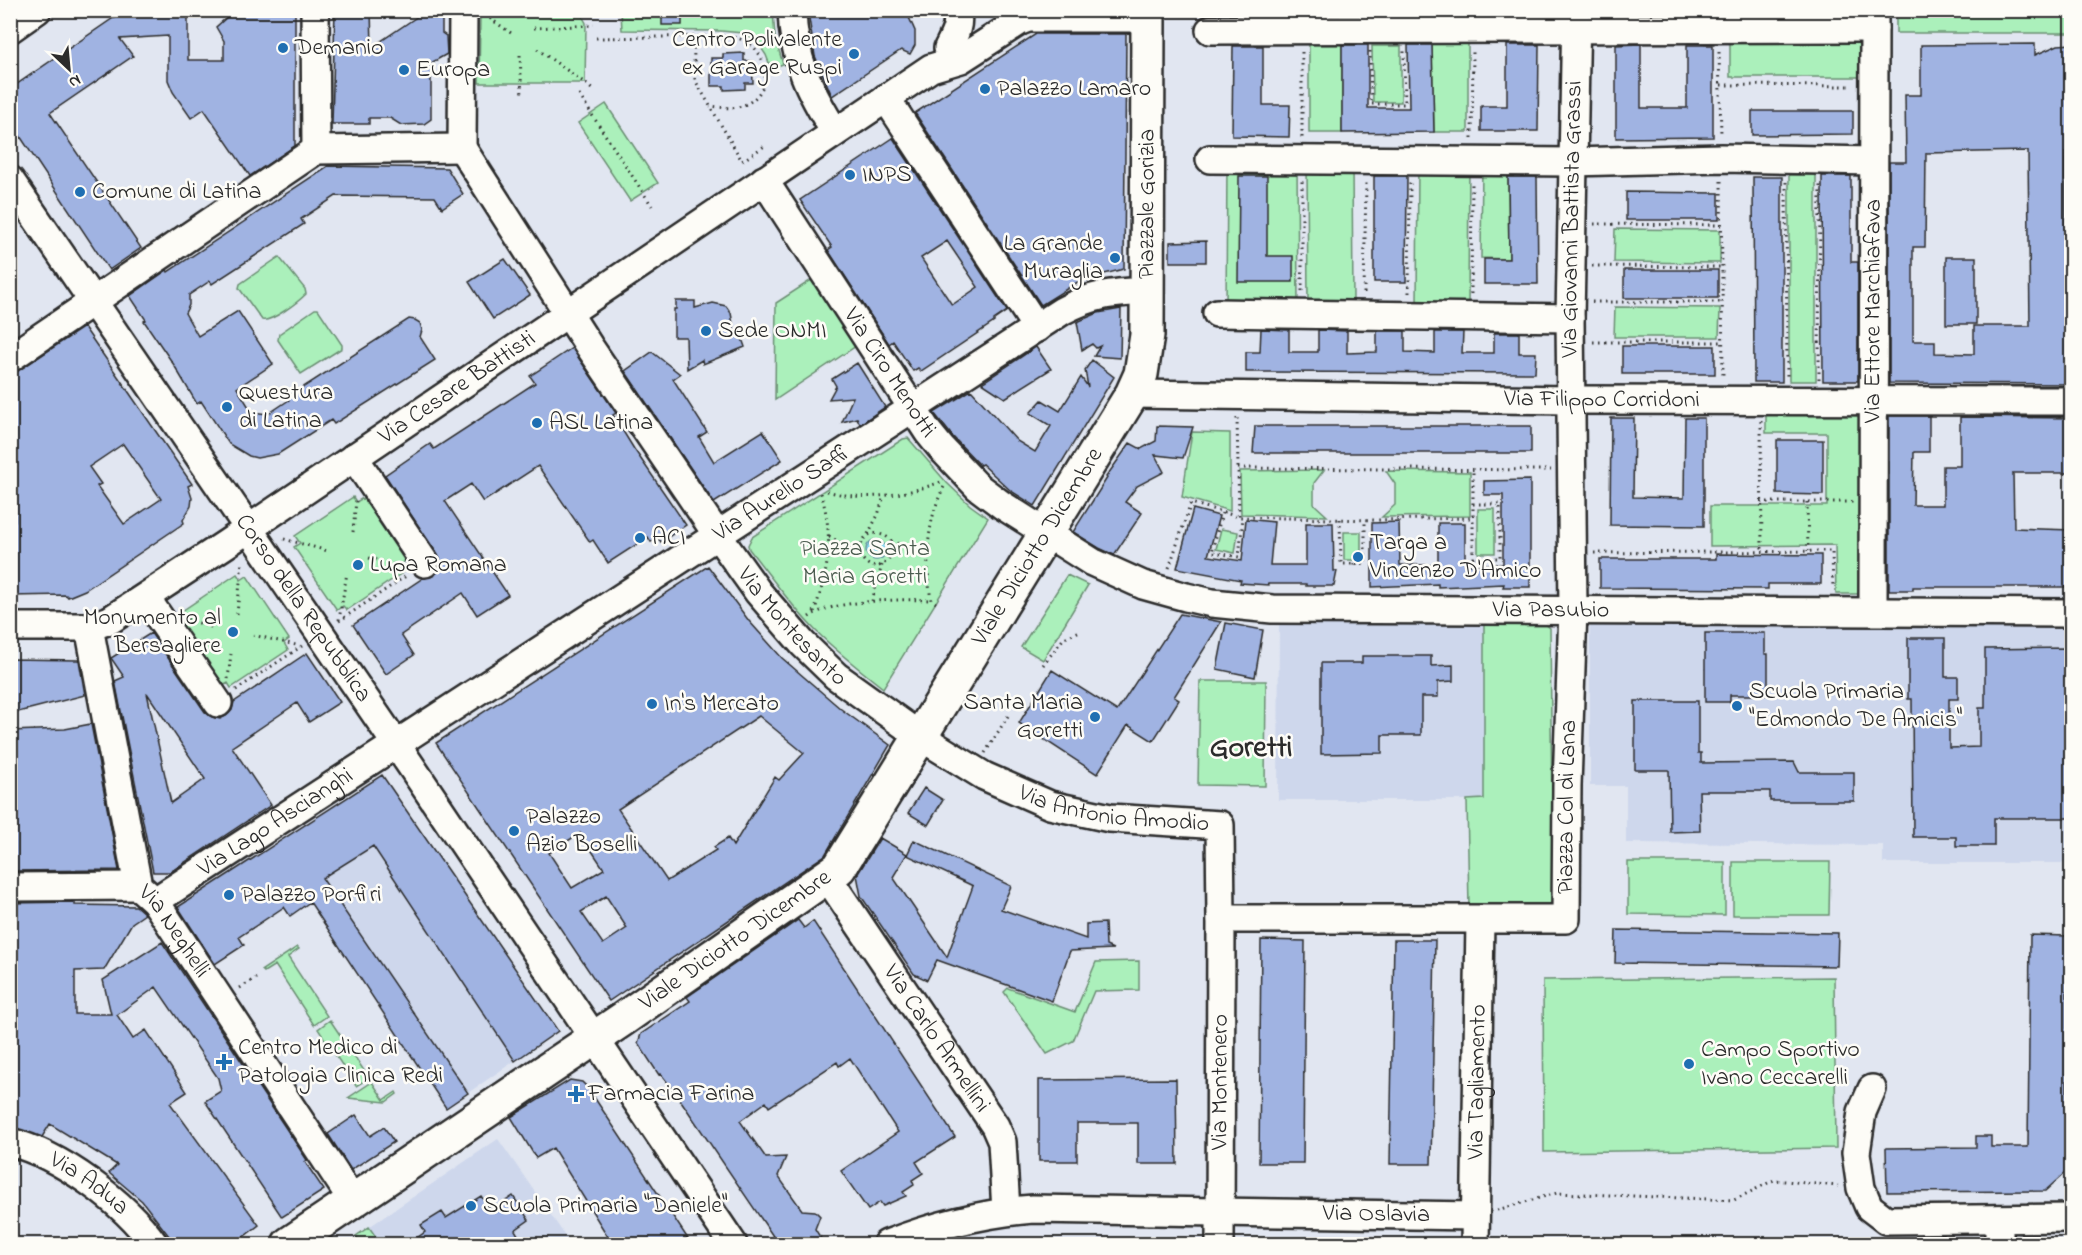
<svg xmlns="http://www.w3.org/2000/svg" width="2082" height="1255" viewBox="0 0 2082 1255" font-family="'Indie Flower',sans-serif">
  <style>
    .built { fill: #ced7ec }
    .green { fill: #abf0bb; stroke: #6b8e73; stroke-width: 1.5 }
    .water { fill: #90daf2; stroke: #6894a2; stroke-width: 1.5 }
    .building { fill: #a0b3e2; stroke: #2b2b2b; stroke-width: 1.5; fill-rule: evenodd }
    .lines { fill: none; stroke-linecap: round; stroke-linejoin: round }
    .minor-casing { stroke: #2b2b2b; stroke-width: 32 }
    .major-casing { stroke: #2b2b2b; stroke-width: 38 }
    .path { stroke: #2b2b2b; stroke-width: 3; stroke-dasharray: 1.5 4.5; stroke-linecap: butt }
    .minor { stroke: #fdfcf7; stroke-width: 27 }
    .major { stroke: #fdfcf7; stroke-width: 33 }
    .poi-dot { fill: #1f6fb2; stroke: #fdfcf7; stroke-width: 2 }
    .labels { text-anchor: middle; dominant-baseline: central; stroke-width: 5; stroke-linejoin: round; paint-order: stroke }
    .poi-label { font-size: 24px; fill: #2b2b2b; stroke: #fdfcf7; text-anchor: start }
    .street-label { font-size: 24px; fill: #2b2b2b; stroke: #fdfcf7 }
    .park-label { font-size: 24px; fill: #4b5c4f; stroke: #fdfcf7 }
    .district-label { font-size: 30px; font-weight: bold; fill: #2b2b2b; stroke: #fdfcf7 }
  </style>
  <rect width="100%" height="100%" fill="#e1e6f1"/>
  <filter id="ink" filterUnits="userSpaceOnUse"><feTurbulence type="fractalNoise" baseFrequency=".0167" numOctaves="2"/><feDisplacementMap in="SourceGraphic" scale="12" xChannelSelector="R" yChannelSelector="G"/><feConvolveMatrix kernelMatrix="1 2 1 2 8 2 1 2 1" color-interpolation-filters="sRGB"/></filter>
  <g filter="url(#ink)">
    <path class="built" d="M1279 625H1484V800H1278Z
      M1590 625H2071V863H1883V845L1626 843V786H1590Z
      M407 814 558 1031 446 1108 318 915 338 901 322 878Z
      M498 1139 571 1244H381L369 1227Z"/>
    <path class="green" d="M487 11 580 12 586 23 585 83H479L480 17Z
      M773 11 775 37 783 64 771 68 766 55 758 43 743 33 721 31 622 30 621 12Z
      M2071 12V33H1896V13Z
      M1730 32 1859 33V77H1730Z
      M1432 43H1468V132H1434Z
      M1309 44H1342V133H1309Z
      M1372 46H1401V102H1373Z
      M606 104 658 183 630 201 578 123Z
      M1227 163H1297L1298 309 1226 310Z
      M1307 164H1352L1353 303 1308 304Z
      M1418 164H1469L1468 307H1417Z
      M1482 164 1537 165V175L1508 176 1509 259 1481 258Z
      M1789 175H1816V381H1789Z
      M1615 229 1720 230V263L1614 262Z
      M279 257 305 289 306 294C298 302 272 322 262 320L239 288 240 284Z
      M816 277 859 344 775 400 776 303Z
      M1615 307 1720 308 1719 337H1614Z
      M315 309H318L342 345V348L301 374 278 340 279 334Z
      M1766 412H1859V594H1836L1835 545 1710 546V506H1827V433H1766Z
      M1192 432 1230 433V511L1182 497Z
      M908 438 947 483 970 505 988 518 883 688C860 670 837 652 816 631 791 606 771 577 749 549L748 545 752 537 903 439Z
      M1324 470 1314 483V504L1327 516 1241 514 1240 471Z
      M1386 471 1470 472V516L1382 517 1395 505V484Z
      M353 497 356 502 363 498 405 561 401 564 405 571 347 610 343 606 337 610 294 547 300 543 295 536Z
      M1478 509H1495V553H1478Z
      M1221 529 1238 532 1235 553 1216 549Z
      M1344 532H1361V560H1344Z
      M237 574 241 580 247 576 289 639 284 643 288 650 231 688 228 683 221 687 179 624 184 620 179 613Z
      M1067 575 1088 585 1043 660 1021 647Z
      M1545 624 1550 628 1553 908H1469L1467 800 1484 799V625Z
      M1200 681H1266L1265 786 1198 785Z
      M1628 862H1725V915L1628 914Z
      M1733 862H1830L1829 915H1733Z
      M297 947 299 949 288 957 327 1016 314 1025 275 965 264 972 262 970Z
      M1139 961V990L1094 991 1073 1041 1047 1054 1004 992 1008 988 1075 1012 1096 962Z
      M1834 977 1836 1148 1544 1152 1543 980Z
      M330 1020 369 1078 356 1086 318 1029Z
      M372 1082 384 1100 396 1092 397 1094 386 1102 348 1098Z
      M369 1227 381 1244H362L356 1236Z"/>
    <path class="water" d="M866 550a10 10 0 1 1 20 0a10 10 0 1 1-20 0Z"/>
    <path class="building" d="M125 10H188V60H224V41L216 27 226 18V10H295V146L250 176 204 109 191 118 173 92 168 80V36L120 39 133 56 50 113 141 248 109 270 10 121V89Z
      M335 10H371L372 47 427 10 442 17V33L446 36 447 54 431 63V119L424 124 401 125 390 118H369V124H332Z
      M662 10H682V25H662Z
      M903 10 907 13 915 31V45L910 54 901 50 832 96 815 56 808 12Z
      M1036 34H1126L1124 269 1081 280 1041 305 915 113Z
      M1641 44V108H1687V45H1713V137L1616 138V45Z
      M2035 44V55L2058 45 2072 44V152H2065L2066 291H2072V384L1889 383V162H1906L1905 95H1921V45ZM2028 151 2030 326H1974V354L1935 353V341H1913V247H1925L1926 153Z
      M1342 45H1368V108H1409L1408 45H1432L1434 132 1342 133Z
      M1507 45H1539L1538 131H1481V106H1507Z
      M1233 46H1263V105H1290L1289 137 1232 136Z
      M744 53V61H752L753 83H745V89L724 90V86H711V58H723V54Z
      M1752 111H1853V134L1752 135Z
      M893 138 1007 311 994 320V322L921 371 918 368 913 371 893 341 889 344 828 250 832 247 800 200ZM947 241 978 287 952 305 921 258Z
      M328 166 447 168 463 194 442 208 435 197 336 196 301 219 304 224 212 284 210 281 189 295V305L185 313 198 336 238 311 273 364 237 388 252 412 268 414 289 400 288 397 409 319 415 320 420 323 422 330 420 337 435 360 334 424 331 420 278 454 257 458 249 456 229 444 201 401 197 404 174 365 144 321 146 320 130 296 167 270 168 272Z
      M1239 176H1267V256H1293V282H1238Z
      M1374 176H1407L1406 282H1374Z
      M1822 176H1851V262H1858V381H1823Z
      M1508 177H1537L1538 284H1484V259H1509Z
      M1753 177H1782V382H1754Z
      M1626 192 1719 193V220H1626Z
      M1206 241V262H1170V242Z
      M1946 257H1976V324H1946Z
      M505 259 530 295 493 319 469 282Z
      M1624 270H1718V298H1624Z
      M676 301H695V308L713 303 726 306 731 313 735 335 740 333 745 347 703 364 702 360 687 369 686 337H674V309H676Z
      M1121 309 1120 358 1094 356 1100 346 1096 348 1092 344 1082 350 1077 322 1098 313Z
      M84 327 192 484 188 486 192 498 191 506 183 520 184 523 85 590 68 597 66 595 10 596V522L15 521 16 488 10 480V376ZM123 444 161 499 124 524 97 486 101 484 89 467Z
      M1261 329 1289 330V352H1318V330L1347 331V353L1377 352V331H1405V352L1435 353V332H1463L1462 353H1494V333H1519V353H1536L1535 373 1246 372V352H1260Z
      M1622 346H1715V374H1622Z
      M1036 347 1051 369 1005 398 982 383Z
      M572 348 616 413 613 415 634 449 686 525 661 542 658 538 651 542 648 537 608 563 593 540 590 542 538 466 483 502 471 484 445 501 508 595 477 615 463 593 401 635 414 655 386 674 353 625 423 578 434 576 443 564 385 475 430 444 434 449 535 383 530 376Z
      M652 352 680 374 673 379 707 432 699 437 714 462 763 431 782 460 714 503 625 371Z
      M1092 360 1114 377 1035 506 1011 491 982 464 980 465 953 437 934 413 971 390 1017 441 1035 452 1051 426 1030 413 1042 400 1060 411 1081 377 1088 387 1085 370Z
      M857 363 885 407 860 424 857 418 842 422 853 397 829 399 836 386 832 379Z
      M1889 416H1929V452H1914L1913 505H1943V466H1960V417L2072 418V473H2013L2014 528 2072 530V587H1913V590H1889Z
      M1611 418H1634L1633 497 1684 498 1685 418H1704V526L1610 525Z
      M1157 426 1193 427 1183 458 1155 455 1164 472 1137 486 1125 502 1142 513 1114 555 1099 548 1073 532 1107 478 1106 477 1130 443 1141 449 1156 441Z
      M1255 426H1531V453H1253Z
      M1777 440H1823V495L1777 494Z
      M1530 480V587H1503L1504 584 1438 587V584L1372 587V523L1399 522 1400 565H1438V523H1465V565L1503 564V495H1484V481Z
      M1193 509 1219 516 1208 556 1242 561 1246 519 1274 522 1270 565H1306V523H1333L1334 571H1337L1334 586H1306V584H1268V585L1240 583 1241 580 1177 568Z
      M1716 554 1821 555V584H1768V589L1600 588V559H1716Z
      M708 566 749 621 782 658 841 709 890 745 825 855 609 1001 436 743ZM759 716 804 753 779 780 775 777 733 846 728 838 714 847 716 850 667 881 618 809ZM580 833 604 869 572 888 549 853ZM606 896 627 928 603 944 581 912Z
      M1180 614 1221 622 1174 697 1179 700 1153 741 1128 725 1097 774 1019 723 1052 670 1117 711Z
      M1226 623 1263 630 1255 677 1217 669Z
      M151 633 205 712 212 717 220 719 226 716 232 710 234 702 307 653 340 702 309 722 297 703 232 747 271 805 170 872H153L115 681 124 677 111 658ZM147 693 205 779 171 803Z
      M1705 633H1765V654H1768V695H1730V702H1705Z
      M1908 638H1945V677H1958V699H1949V748L1979 747V708H1985V649L2069 648 2072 818H1994V846H1956V837H1913L1912 699H1908Z
      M1362 656H1431V666L1453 665V681L1438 682V697H1421V735H1382V753L1321 754V663H1362Z
      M10 659 79 660 85 695 10 714Z
      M1635 701H1698V753H1701V763L1794 762 1799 772H1854V801H1770V791H1699L1700 831 1670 832 1669 770H1635Z
      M91 724 119 870 10 871V731L65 729Z
      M382 775 558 1031 515 1061 373 846 322 878 468 1093 446 1108 310 902 290 916 284 907 239 937 244 945 215 964 178 907Z
      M924 788 943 800 928 825 908 813Z
      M880 838 907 854 893 877 947 957 973 886 907 855 914 840 1011 886 1001 909 1086 939V924L1105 923 1106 946 1113 949 1070 951 1052 1001 937 960 927 980 914 974 861 896 857 875Z
      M75 902V905L136 906 145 914 132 923 104 970 75 971V1014H111L103 980 162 942 307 1160 305 1162 324 1190 282 1217 205 1101 221 1091 218 1078 156 987 117 1015 133 1039 146 1030 187 1092 170 1103 259 1225 233 1245H176L142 1201 109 1173 117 1165 50 1124 42 1137 10 1127V903Z
      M798 920 804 928 813 921 955 1137 916 1162 923 1173 912 1180 914 1185 903 1192 906 1196 883 1206 880 1202 868 1210 841 1171 898 1132 850 1058 839 1066 837 1062 769 1107 766 1102 740 1121 766 1158 786 1157 778 1176 802 1210 815 1211 820 1216 815 1229 825 1245H779L677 1095 661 1074 659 1075 638 1043 641 1034 690 1001 687 997Z
      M1616 930 1838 933 1837 966 1615 963Z
      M2030 935 2067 936V1171L2045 1191 1887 1192 1886 1148 1976 1147V1136H1991V1147H2028Z
      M1261 940 1305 941 1303 1163H1259Z
      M1394 940H1435L1431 1164H1390Z
      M1176 1079 1177 1164H1138V1123H1077V1161H1039V1080Z
      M570 1080 582 1082 588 1088 692 1245H613L553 1148 536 1158 511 1117Z
      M356 1115 370 1136 384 1127 394 1142 351 1170 328 1134Z
      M481 1196 491 1211 513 1196 529 1220 515 1230 524 1245H407L425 1232 421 1225 442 1212 446 1218Z"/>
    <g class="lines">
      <g class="minor-casing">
        <g id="minor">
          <path d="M315 10 316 150"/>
          <path d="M792 10C793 59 810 92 835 132"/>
          <path d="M10 29 37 10"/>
          <path d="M1210 30 1874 28"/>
          <path d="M948 48C954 36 961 24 956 10"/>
          <path d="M886 98 1037 328"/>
          <path id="s1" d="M462 148 589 346 718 536 758 592 803 644 836 676 921 737 984 776 1050 805 1110 818 1220 825 1221 919H1566L1567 786 1573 609 1570 318 1576 10"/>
          <path d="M462 148 463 10"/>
          <path d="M316 150 462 148"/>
          <path d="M1210 159 1572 162 1721 158 1873 161"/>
          <path id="s2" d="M10 180 409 763 733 1244"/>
          <path id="s3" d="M764 180 928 432 941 448 978 487 1002 505 1092 562 1143 585 1186 597 1212 603 1272 609 2072 613"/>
          <path d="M1217 313 1570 318"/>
          <path d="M10 358 316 150"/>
          <path id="s4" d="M1132 394 1570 400 2072 401"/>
          <path d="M354 457 425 563"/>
          <path d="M146 598 218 703"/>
          <path id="s5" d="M1873 611 1874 10"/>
          <path id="s6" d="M10 627H89L110 620 226 544 931 68 961 59 1020 21 1028 18H1148"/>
          <path id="s7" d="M89 627 138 886 155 901 353 1201"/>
          <path id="s8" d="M828 878 995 1126 1002 1142 1006 1211"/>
          <path d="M10 887 138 886"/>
          <path id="s9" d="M155 901 1062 311C1093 294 1112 293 1146 291"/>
          <path d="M1872 1089 1862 1112 1856 1153 1861 1188 1869 1207 1886 1220 2072 1218"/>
          <path id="s10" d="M10 1142C61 1155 124 1202 154 1244"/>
          <path d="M1999 1219V1244"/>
          <path id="s11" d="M887 1244C933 1226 984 1213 1033 1209L1475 1216"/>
          <path id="s12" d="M1220 1244 1221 919"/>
          <path id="s13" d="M1475 1244 1480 920"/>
        </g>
      </g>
      <g class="major-casing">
        <g id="major">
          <path id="s14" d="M289 1244 623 1019 839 868 1132 394 1141 374 1147 335 1148 10"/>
        </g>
      </g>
      <path class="path" d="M485 15 511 33
        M534 28 594 25
        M693 36 695 80 742 161 766 145
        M596 38 723 36C733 37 742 38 750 44 774 63 769 99 738 107 729 109 719 107 710 106
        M537 49 585 83 594 91
        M1370 51 1371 104H1405L1404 51
        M1302 52V138
        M1719 52 1721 135
        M520 55 522 96
        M1721 85 1851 86
        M579 95 652 206
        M1472 138 1473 52
        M10 150 16 159
        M1721 181 1723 378
        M1786 182 1787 379
        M1594 224 1721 225
        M1592 266 1722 267
        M1302 291V181
        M1364 293 1366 183
        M1409 293 1410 183
        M1471 294 1472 184
        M1592 302H1722
        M1593 342H1723
        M1819 379 1820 182
        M1237 418 1239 516
        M1761 421 1762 552
        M1238 468 1551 470
        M827 491C864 502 905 495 941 482
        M1761 502H1853
        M1807 502 1808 551
        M1473 504H1500V558H1473V469
        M1222 513 1212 552 1239 557 1243 517
        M1340 519 1341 564H1365V519
        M353 532 356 501
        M868 534 878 515 884 496
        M829 536 860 555C878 588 911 540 879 534 866 531 859 543 860 555
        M284 539 328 551
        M891 541 928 555
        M1594 553 1832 551 1833 589
        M369 558 399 566
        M1354 564V570
        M1169 568 1191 503 1239 517 1376 520 1473 518
        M872 601 882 565
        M936 603 931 600C925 561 926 519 946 483
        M814 612C829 570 834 537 821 493
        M237 614 242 561
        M809 617C832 600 901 599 931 600
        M187 619 214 628
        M339 620 347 573
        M339 621 406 576
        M253 635 300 646
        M1043 665 1064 638 1080 631
        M228 679 231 654
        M236 690 302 646
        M985 753 1008 716
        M240 988 256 978
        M1497 1210 1557 1193 1734 1200 1774 1180 1838 1186"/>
      <use href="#minor" class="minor"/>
      <use href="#major" class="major"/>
    </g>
  </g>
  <g class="poi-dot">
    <circle cx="283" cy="48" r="6"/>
    <circle cx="854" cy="54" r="6"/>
    <circle cx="404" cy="70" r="6"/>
    <circle cx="985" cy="89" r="6"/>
    <circle cx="850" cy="175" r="6"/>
    <circle cx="80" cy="192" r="6"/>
    <circle cx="1115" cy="258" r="6"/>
    <circle cx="706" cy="331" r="6"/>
    <circle cx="227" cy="407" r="6"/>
    <circle cx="537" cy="423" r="6"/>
    <circle cx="640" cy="538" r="6"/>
    <circle cx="1358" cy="557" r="6"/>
    <circle cx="358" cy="565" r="6"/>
    <circle cx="233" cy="632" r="6"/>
    <circle cx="652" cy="704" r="6"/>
    <circle cx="1737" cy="706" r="6"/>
    <circle cx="1095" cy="717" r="6"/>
    <circle cx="514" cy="831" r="6"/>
    <circle cx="229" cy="895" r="6"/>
    <path d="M221 1053h6v6h6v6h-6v6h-6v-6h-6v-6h6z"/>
    <circle cx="1689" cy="1064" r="6"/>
    <path d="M573 1085h6v6h6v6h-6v6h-6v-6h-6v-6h6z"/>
    <circle cx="471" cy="1206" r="6"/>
  </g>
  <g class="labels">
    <g class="poi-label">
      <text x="842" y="40" text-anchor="end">Centro Polivalente<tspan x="842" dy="28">ex Garage Ruspi</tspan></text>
      <text x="295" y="48">Demanio</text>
      <text x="416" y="70">Europa</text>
      <text x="997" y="89">Palazzo Lamaro</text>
      <text x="862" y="175">INPS</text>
      <text x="92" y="192">Comune di Latina</text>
      <text x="1103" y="244" text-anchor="end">La Grande<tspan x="1103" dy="28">Muraglia</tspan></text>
      <text x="718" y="331">Sede ONMI</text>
      <text x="239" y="393">Questura<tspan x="239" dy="28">di Latina</tspan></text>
      <text x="549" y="423">ASL Latina</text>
      <text x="652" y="538">ACI</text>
      <text x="1370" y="543">Targa a<tspan x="1370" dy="28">Vincenzo D'Amico</tspan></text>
      <text x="370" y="565">Lupa Romana</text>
      <text x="221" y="618" text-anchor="end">Monumento al<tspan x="221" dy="28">Bersagliere</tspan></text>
      <text x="1749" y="692">Scuola Primaria<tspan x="1749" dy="28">"Edmondo De Amicis"</tspan></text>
      <text x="1083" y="703" text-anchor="end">Santa Maria<tspan x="1083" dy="28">Goretti</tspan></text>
      <text x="664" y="704">In's Mercato</text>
      <text x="526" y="817">Palazzo<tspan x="526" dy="28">Azio Boselli</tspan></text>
      <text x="241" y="895">Palazzo Porfiri</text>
      <text x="238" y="1048">Centro Medico di<tspan x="238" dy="28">Patologia Clinica Redi</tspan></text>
      <text x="1701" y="1050">Campo Sportivo<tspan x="1701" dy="28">Ivano Ceccarelli</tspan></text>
      <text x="588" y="1094">Farmacia Farina</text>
      <text x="483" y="1206">Scuola Primaria "Daniele"</text>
    </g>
    <g class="street-label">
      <text stroke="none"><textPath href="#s14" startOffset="1416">Piazzale Gorizia</textPath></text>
      <text stroke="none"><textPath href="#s1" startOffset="2210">Via Giovanni Battista Grassi</textPath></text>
      <text stroke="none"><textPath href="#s5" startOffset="300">Via Ettore Marchiafava</textPath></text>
      <text stroke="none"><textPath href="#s3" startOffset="230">Via Ciro Menotti</textPath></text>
      <text stroke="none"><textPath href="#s6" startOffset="519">Via Cesare Battisti</textPath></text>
      <text stroke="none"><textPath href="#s4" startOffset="470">Via Filippo Corridoni</textPath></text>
      <text stroke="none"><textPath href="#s9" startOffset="747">Via Aurelio Saffi</textPath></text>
      <text stroke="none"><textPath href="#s14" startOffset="1044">Viale Diciotto Dicembre</textPath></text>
      <text stroke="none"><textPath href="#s2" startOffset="519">Corso della Repubblica</textPath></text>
      <text stroke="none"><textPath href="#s3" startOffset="978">Via Pasubio</textPath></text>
      <text stroke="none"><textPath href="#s1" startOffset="582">Via Montesanto</textPath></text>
      <text stroke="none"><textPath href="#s1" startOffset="963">Via Antonio Amodio</textPath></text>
      <text stroke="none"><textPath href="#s1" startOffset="1622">Piazza Col di Lana</textPath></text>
      <text stroke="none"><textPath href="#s9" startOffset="144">Via Lago Ascianghi</textPath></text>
      <text stroke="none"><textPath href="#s7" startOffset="322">Via Neghelli</textPath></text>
      <text stroke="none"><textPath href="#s14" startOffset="540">Viale Diciotto Dicembre</textPath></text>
      <text stroke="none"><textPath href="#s8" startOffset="194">Via Carlo Armellini</textPath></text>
      <text stroke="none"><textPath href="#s12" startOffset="162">Via Montenero</textPath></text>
      <text stroke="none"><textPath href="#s13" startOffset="162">Via Tagliamento</textPath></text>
      <text stroke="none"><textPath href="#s10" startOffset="90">Via Adua</textPath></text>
      <text stroke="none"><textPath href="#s11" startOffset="494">Via Oslavia</textPath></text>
    </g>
    <g class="park-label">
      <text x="865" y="549">Piazza Santa<tspan x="865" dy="28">Maria Goretti</tspan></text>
    </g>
    <g class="district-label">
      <text x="1251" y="749">Goretti</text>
    </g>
  </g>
  <rect width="2082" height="1255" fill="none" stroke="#fdfcf7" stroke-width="36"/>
  <rect x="18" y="18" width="2046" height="1219" fill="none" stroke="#2b2b2b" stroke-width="2" filter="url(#ink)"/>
  <g transform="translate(69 69) rotate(154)" stroke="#fdfcf7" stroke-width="4.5" paint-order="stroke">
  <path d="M0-4.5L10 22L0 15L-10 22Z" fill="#2b2b2b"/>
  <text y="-9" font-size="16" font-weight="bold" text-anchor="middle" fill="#2b2b2b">N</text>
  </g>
</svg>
